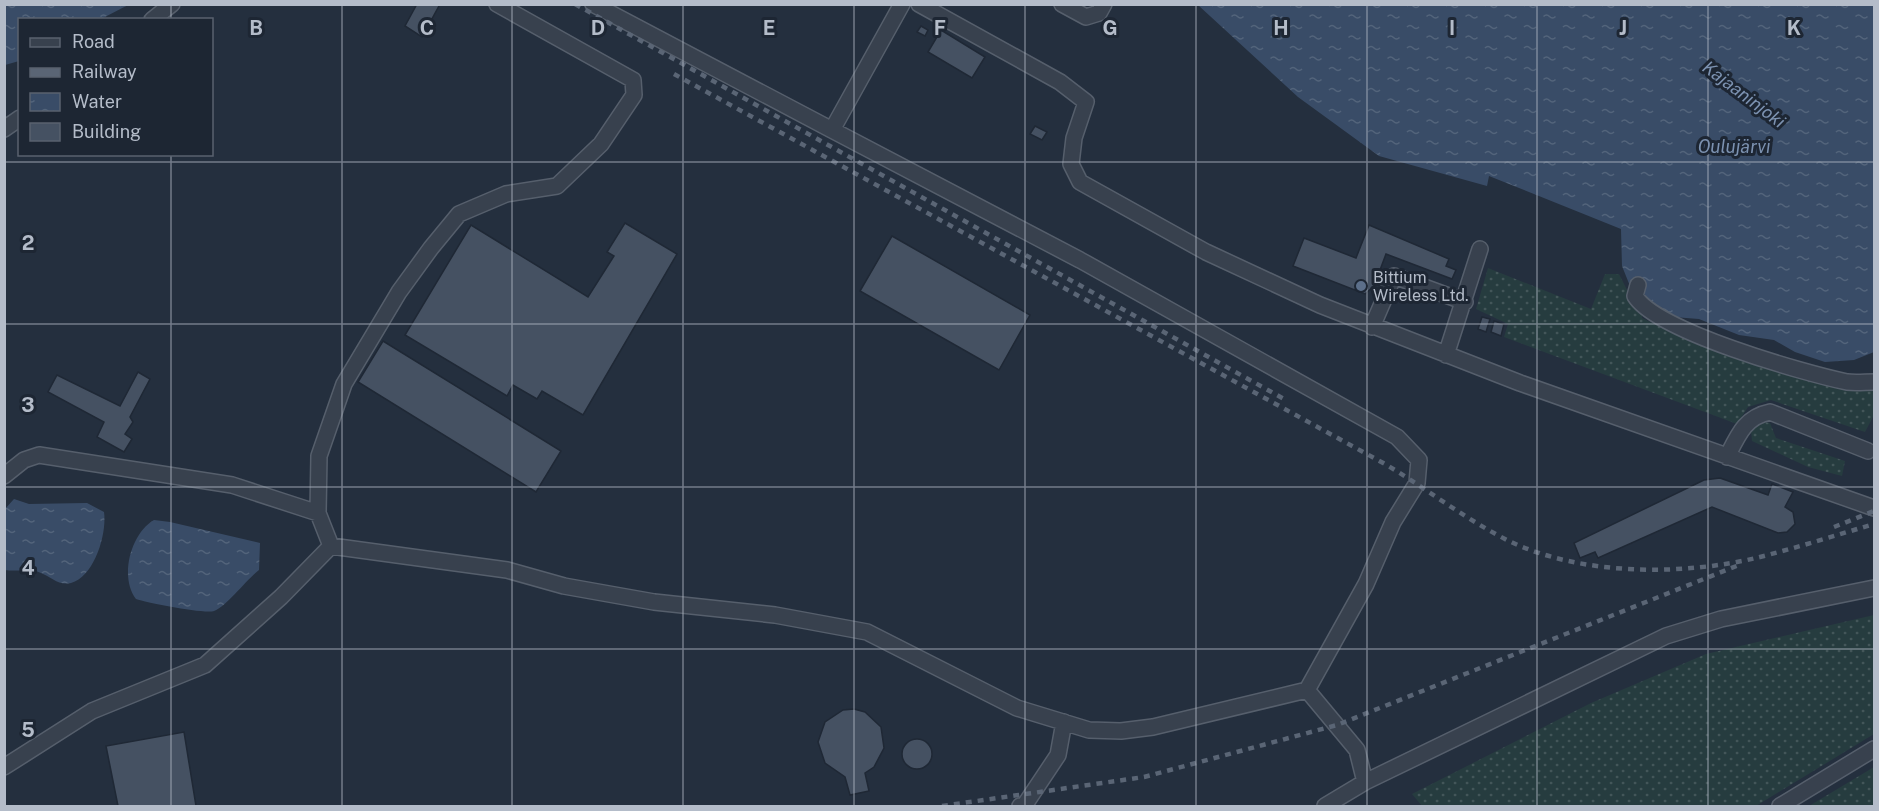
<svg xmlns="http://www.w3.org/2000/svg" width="1879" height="811" viewBox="0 0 1879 811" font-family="'Public Sans',sans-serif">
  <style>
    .grass { fill: url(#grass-dots) }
    .water { fill: url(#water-ripples) }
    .building { fill: #455162; stroke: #1f2835; stroke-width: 1.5 }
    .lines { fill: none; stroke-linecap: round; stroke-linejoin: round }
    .minor-casing { stroke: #565f6c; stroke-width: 18 }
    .minor { stroke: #38414e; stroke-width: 15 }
    .rail { stroke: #5a6575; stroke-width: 4.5; stroke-dasharray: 6 6; stroke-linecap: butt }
    .grid { fill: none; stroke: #b4bcc9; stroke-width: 1.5; stroke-opacity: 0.55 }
    .service-dot { fill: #5c6f8a; stroke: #1d2633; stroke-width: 2 }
    .labels { text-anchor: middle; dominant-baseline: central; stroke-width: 6; stroke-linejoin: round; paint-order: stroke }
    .poi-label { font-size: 16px; fill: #b4bcc9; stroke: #1d2633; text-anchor: start }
    .water-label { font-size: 18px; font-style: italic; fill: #7c92b1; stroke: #1d2633 }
    .grid-label { font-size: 20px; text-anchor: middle; font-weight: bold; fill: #b4bcc9; stroke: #1d2633; stroke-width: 6; stroke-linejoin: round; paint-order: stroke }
  </style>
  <defs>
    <pattern id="grass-dots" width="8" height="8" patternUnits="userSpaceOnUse" patternTransform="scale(1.5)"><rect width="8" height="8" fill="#263c3f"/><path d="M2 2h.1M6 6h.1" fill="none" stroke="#435659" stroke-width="1.8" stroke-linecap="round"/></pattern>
    <pattern id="water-ripples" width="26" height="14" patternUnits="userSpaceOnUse" patternTransform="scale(1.5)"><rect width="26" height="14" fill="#394c67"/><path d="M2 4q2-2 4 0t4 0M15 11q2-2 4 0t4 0" fill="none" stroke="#53647b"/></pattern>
  </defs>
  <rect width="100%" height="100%" fill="#242f3e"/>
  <path class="grass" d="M1488 268 1591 309 1605 274H1619L1627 290 1642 300V318L1695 344 1823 384 1874 386V415L1865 432 1771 400 1748 407 1737 424 1504 337 1508 324 1476 309Z
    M1760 421 1770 423 1776 438 1845 461 1842 476 1808 467 1752 441 1751 430Z
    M1874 615V734L1756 806H1422L1412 794 1591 703 1706 654Z
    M1874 767V806H1809Z"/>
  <path class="water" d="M5 4H128V5L101 19 20 20 19 61 5 65Z
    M1198 5H1874V352L1854 360 1825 362 1795 352 1774 340 1739 335 1699 319 1674 317 1653 307 1639 286H1630L1622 266 1621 229 1489 176 1487 186 1379 156 1298 97Z
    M14 499 29 504 87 503 104 512C107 533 95 576 71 583 59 586 51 577 41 573 30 568 16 572 5 570V509Z
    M154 520 170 522 260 543 259 570C246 580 227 606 214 611 204 614 148 603 136 599 119 577 131 533 154 520Z"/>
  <path class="building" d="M417 4H440L422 37 405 26Z
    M921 26 928 30 925 36 917 32Z
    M941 30 985 57 972 78 928 52Z
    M1035 126 1047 132 1042 140 1030 134Z
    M625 223 677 254 583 415 542 391 537 399 513 385 507 396 405 335 471 225 588 297 614 256 607 252Z
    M1369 225 1449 259 1446 266 1456 270 1452 279 1386 254 1374 286 1365 294 1293 266 1304 238 1356 258Z
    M892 236 1030 315 999 370 860 291Z
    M1482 317 1490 319 1486 332 1478 329Z
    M1494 321 1504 324 1501 336 1491 332Z
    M383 341 561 451 536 492 358 382Z
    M138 372 150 379 130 417 133 422 125 434 132 439 124 452 97 437 104 422 48 392 57 375 120 406Z
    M1720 478 1768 495 1772 484 1793 492 1785 507 1793 512 1795 524 1787 532 1778 533 1712 507 1598 558 1595 552 1580 558 1574 543 1704 480Z
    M854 709 865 712 881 727 884 748 874 767 865 773 869 791 850 795 845 777 825 763 818 742 825 722 843 710Z
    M184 732 196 806H118L106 746Z
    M902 754a15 15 0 1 1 30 0a15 15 0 1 1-30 0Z"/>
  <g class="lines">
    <g class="minor-casing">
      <path id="minor" d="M593 4 832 130 902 4
        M919 4 1060 82 1086 102 1074 138 1071 164 1080 182 1206 252 1320 305 1520 383 1874 508
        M1062 4 1086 17 1099 13 1104 4
        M152 20 172 4
        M4 129 20 118
        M832 130 1080 260 1397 437 1419 460 1417 483 1393 522 1366 584 1307 690 1357 750 1365 782
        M1638 285 1635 296C1656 331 1804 373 1847 382 1856 383 1865 382 1874 382
        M1372 327 1394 276 1465 302
        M1446 355 1480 249
        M1727 457C1738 435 1745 417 1770 412L1868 451
        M4 476 24 460 39 455 232 485 318 513 331 546 281 597 205 665 92 711 4 767
        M318 513 319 456 344 384 399 292 431 248 459 214 506 194 557 186 601 144 634 95 633 80 497 4
        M331 546 507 570 564 586 654 602 775 615 867 632 1017 708 1089 730 1121 731 1153 727 1307 690
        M1020 806H1024L1058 755 1064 722
        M1325 806 1365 782 1666 636 1721 619 1874 588
        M1780 806 1874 749"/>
    </g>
    <use href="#minor" class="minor"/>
    <path class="rail" d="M575 4 1284 399
      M674 74 1385 464C1427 489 1465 519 1509 541 1582 576 1683 576 1760 557 1799 547 1837 535 1874 524
      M1834 527 1874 511
      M942 806 1144 777 1337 725 1739 565"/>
  </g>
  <path class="grid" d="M171 4V20M342 4V806M512 4V806M683 4V806M854 4V806M1025 4V806M1196 4V806M1367 4V806M1537 4V806M1708 4V806M171 154V806M4 162H1874M4 324H1874M4 487H1874M4 649H1874"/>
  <circle class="service-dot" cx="1361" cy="286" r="6"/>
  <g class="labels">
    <g class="poi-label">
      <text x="1373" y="277">Bittium<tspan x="1373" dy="18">Wireless Ltd.</tspan></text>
    </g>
    <g class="water-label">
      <text transform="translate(1744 94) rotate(37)">Kajaaninjoki</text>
      <text x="1734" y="146">Oulujärvi</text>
    </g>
  </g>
  <g class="grid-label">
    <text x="256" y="35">B</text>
    <text x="427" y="35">C</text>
    <text x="598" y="35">D</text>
    <text x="769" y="35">E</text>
    <text x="940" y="35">F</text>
    <text x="1110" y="35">G</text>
    <text x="1281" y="35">H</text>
    <text x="1452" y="35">I</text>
    <text x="1623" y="35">J</text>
    <text x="1794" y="35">K</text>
    <text x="28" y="250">2</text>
    <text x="28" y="412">3</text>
    <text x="28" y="575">4</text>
    <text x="28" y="737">5</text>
  </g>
  <rect width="1879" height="811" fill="none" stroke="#b4bcc9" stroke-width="12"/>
  <rect x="18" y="18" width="195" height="138" fill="#1d2633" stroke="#59626f" stroke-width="1.5"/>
  <rect x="30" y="38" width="30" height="9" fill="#38414e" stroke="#59626f" stroke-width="1.5"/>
  <text x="72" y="48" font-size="18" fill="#b4bcc9">Road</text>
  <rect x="30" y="68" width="30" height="9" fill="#5a6575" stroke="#59626f" stroke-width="1.5"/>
  <text x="72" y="78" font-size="18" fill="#b4bcc9">Railway</text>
  <rect x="30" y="93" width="30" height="18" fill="url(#water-ripples)" stroke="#59626f" stroke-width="1.5"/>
  <text x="72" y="108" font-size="18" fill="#b4bcc9">Water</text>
  <rect x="30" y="123" width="30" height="18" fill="#455162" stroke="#59626f" stroke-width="1.5"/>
  <text x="72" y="138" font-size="18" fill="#b4bcc9">Building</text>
</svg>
